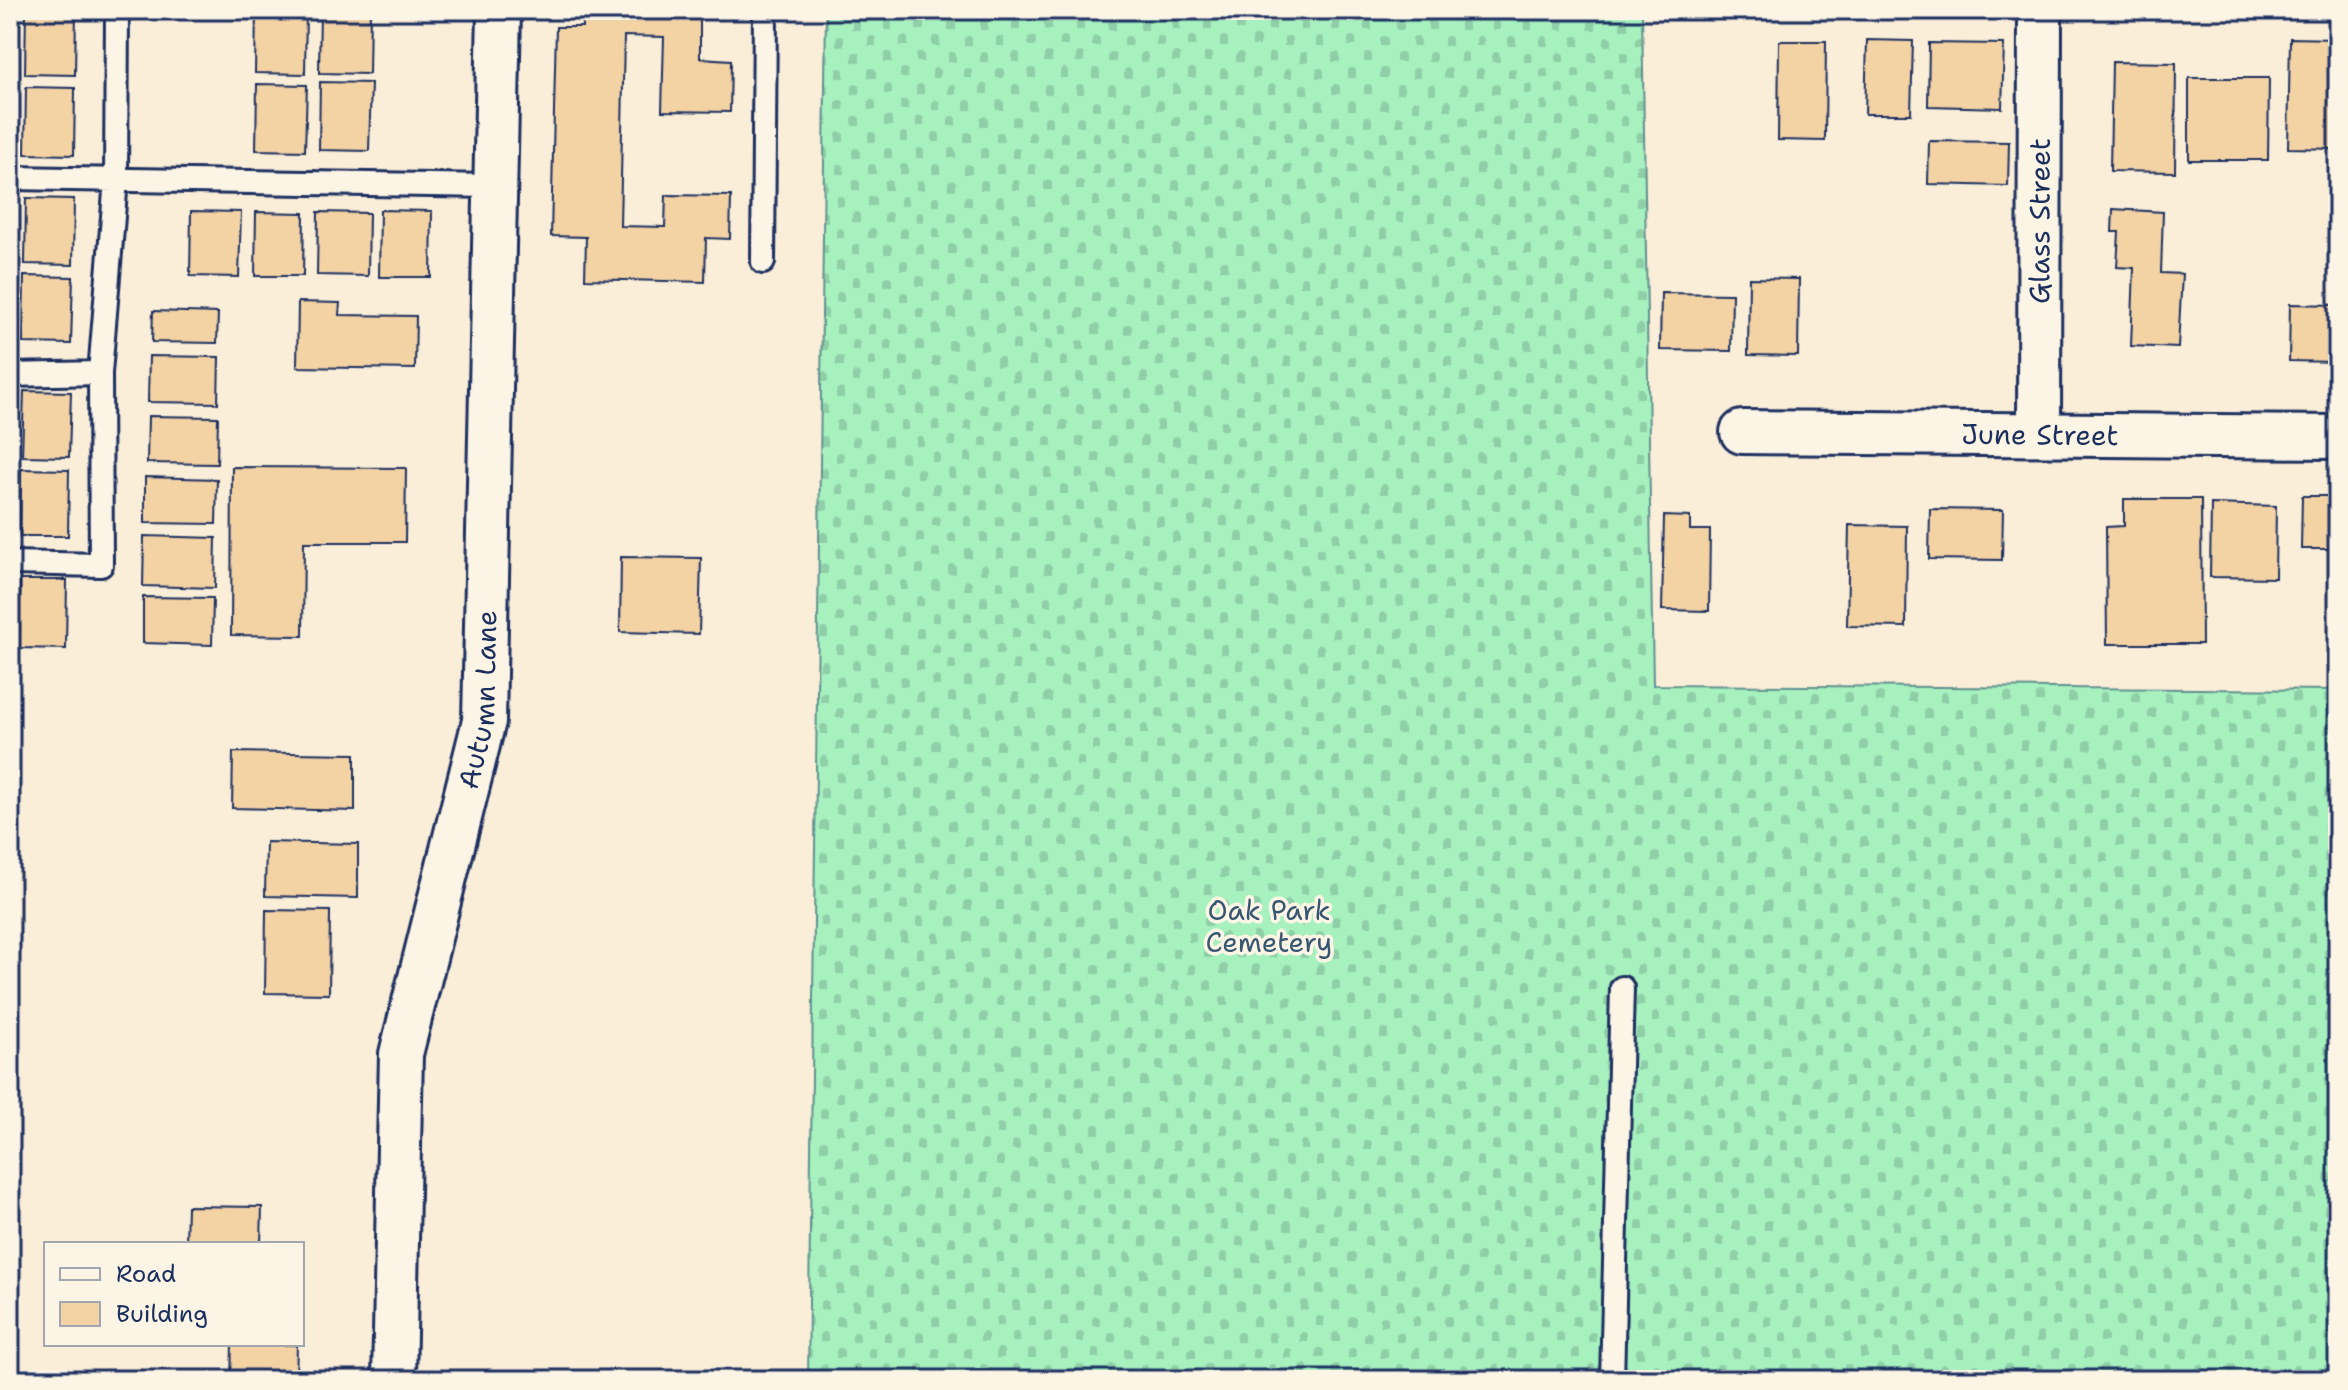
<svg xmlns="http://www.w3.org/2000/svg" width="2348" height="1390" viewBox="0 0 2348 1390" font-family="'Shantell Sans',sans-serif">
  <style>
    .cemetery { fill: url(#cemetery-stones); stroke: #61908e; stroke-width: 2 }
    .building { fill: #f3d2a4; stroke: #1b2f5e; stroke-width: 2 }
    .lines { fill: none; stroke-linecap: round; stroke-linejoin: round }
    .service-casing { stroke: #1b2f5e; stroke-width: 28 }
    .minor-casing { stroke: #1b2f5e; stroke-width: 48 }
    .service { stroke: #fcf5e5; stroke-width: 22 }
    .minor { stroke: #fcf5e5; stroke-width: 42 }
    .labels { text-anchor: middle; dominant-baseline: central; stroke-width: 7; stroke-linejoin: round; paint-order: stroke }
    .street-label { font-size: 28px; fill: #1b2f5e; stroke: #fcf5e5 }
    .park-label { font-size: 28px; fill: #375671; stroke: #fcf5e5 }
  </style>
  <defs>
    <pattern id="cemetery-stones" width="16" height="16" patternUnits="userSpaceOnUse" patternTransform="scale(2)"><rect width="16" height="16" fill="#a7f1bf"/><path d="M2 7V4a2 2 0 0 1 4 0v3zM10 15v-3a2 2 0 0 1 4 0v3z" fill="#8fcfa7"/></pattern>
  </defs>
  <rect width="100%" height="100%" fill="#faeed8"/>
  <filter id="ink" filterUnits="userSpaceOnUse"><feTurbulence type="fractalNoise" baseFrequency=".0125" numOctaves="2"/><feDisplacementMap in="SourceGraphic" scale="16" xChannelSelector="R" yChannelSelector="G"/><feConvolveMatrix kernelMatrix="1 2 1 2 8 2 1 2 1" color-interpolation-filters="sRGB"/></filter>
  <g filter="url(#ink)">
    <path class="cemetery" d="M826 10H1642L1653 685 2338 690V1380H808Z"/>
    <path class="building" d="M26 10H76L75 75 25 74Z
      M256 10H306L305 74 255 73Z
      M320 10H370L369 74 319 73Z
      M582 10H700V58L731 60 730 112 662 111 664 37 624 36 620 226 665 227 666 195 731 196 730 239 706 238 705 282 585 279 586 237 551 236 556 27H582Z
      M2290 38 2336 39 2338 149 2288 148Z
      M1867 40 1913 41 1911 114H1865Z
      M1779 41H1826L1825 141 1778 140Z
      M1929 43 2004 44 2002 108 1928 106Z
      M2112 62 2176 63 2175 172 2110 171Z
      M2189 78H2269L2268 160H2189Z
      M320 82 371 83 369 151 319 150Z
      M257 84 307 85 305 151 256 150Z
      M26 87 75 88 74 155 25 154Z
      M1929 141 2009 142 2008 186 1928 184Z
      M26 198 74 199 73 265 25 264Z
      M2113 209 2163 212 2161 273 2182 274 2178 348 2131 346 2134 268 2117 267 2119 232H2112Z
      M380 210 432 211 431 277H379Z
      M191 211 241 212 239 277 190 276Z
      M256 212 304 213 303 276H255Z
      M318 212 369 213 368 276 317 275Z
      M24 276 73 277 71 344 23 343Z
      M1749 278 1799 279 1798 356 1748 355Z
      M1661 293 1732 294 1731 351 1660 350Z
      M298 302 340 303 339 315 416 316 415 369 297 367Z
      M2290 304 2337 305 2336 362 2289 361Z
      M153 311 218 313 217 343 152 342Z
      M149 356 219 357 218 403 148 402Z
      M24 391 71 392 69 457 22 456Z
      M148 416 218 417 217 464 147 463Z
      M232 467 406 468 405 542H304L303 636 231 635Z
      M21 469 69 470 68 536H20Z
      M145 477 217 479 216 524 145 523Z
      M2334 481H2338V549H2301L2302 496H2334Z
      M2124 499H2201L2202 644H2107L2106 527 2124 526Z
      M2211 504 2276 506 2275 578 2210 577Z
      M1930 509 2003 510 2002 560 1929 559Z
      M1664 516 1690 517V530H1710L1709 611 1662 610Z
      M1849 525 1907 526 1906 627 1847 626Z
      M144 536 216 538 215 588 143 586Z
      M621 557 701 558 699 634 620 632Z
      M20 580H67L66 649 19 648Z
      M143 597 213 598 212 645 143 643Z
      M233 752 355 754V811L232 808Z
      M266 842 358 844V898L265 896Z
      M266 910 330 911 329 994 265 993Z
      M187 1206 262 1207 261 1244H186Z
      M232 1344 297 1345 296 1380H231Z"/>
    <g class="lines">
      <g class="service-casing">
        <path id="service" d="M10 178 493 186
          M763 262 765 10
          M10 375 100 373
          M10 563 101 565 100 373 116 180 117 10
          M1612 1380 1622 988"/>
      </g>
      <g class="minor-casing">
        <g id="minor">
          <path id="s1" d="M1742 432 2338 437"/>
          <path id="s2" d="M2039 433 2040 10"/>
          <path id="s3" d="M394 1380 401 1054 484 721 499 10"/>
        </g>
      </g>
      <use href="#service" class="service"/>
      <use href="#minor" class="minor"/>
    </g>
  </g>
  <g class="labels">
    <g class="street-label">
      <text stroke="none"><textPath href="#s2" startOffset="212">Glass Street</textPath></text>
      <text stroke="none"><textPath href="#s1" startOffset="298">June Street</textPath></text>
      <text stroke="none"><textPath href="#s3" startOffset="690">Autumn Lane</textPath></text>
    </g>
    <g class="park-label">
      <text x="1269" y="910">Oak Park<tspan x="1269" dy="32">Cemetery</tspan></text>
    </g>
  </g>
  <rect width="2348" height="1390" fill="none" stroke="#fcf5e5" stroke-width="40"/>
  <rect x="20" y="20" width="2308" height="1350" fill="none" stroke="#1b2f5e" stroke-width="3" filter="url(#ink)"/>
  <rect x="44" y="1242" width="260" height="104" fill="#fcf5e5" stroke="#a2a6af" stroke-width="2"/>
  <rect x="60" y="1268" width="40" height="12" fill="#fcf5e5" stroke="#a2a6af" stroke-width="2"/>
  <text x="116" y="1282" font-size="24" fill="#1b2f5e">Road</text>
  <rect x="60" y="1302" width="40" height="24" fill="#f3d2a4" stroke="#a2a6af" stroke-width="2"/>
  <text x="116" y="1322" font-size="24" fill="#1b2f5e">Building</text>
</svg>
